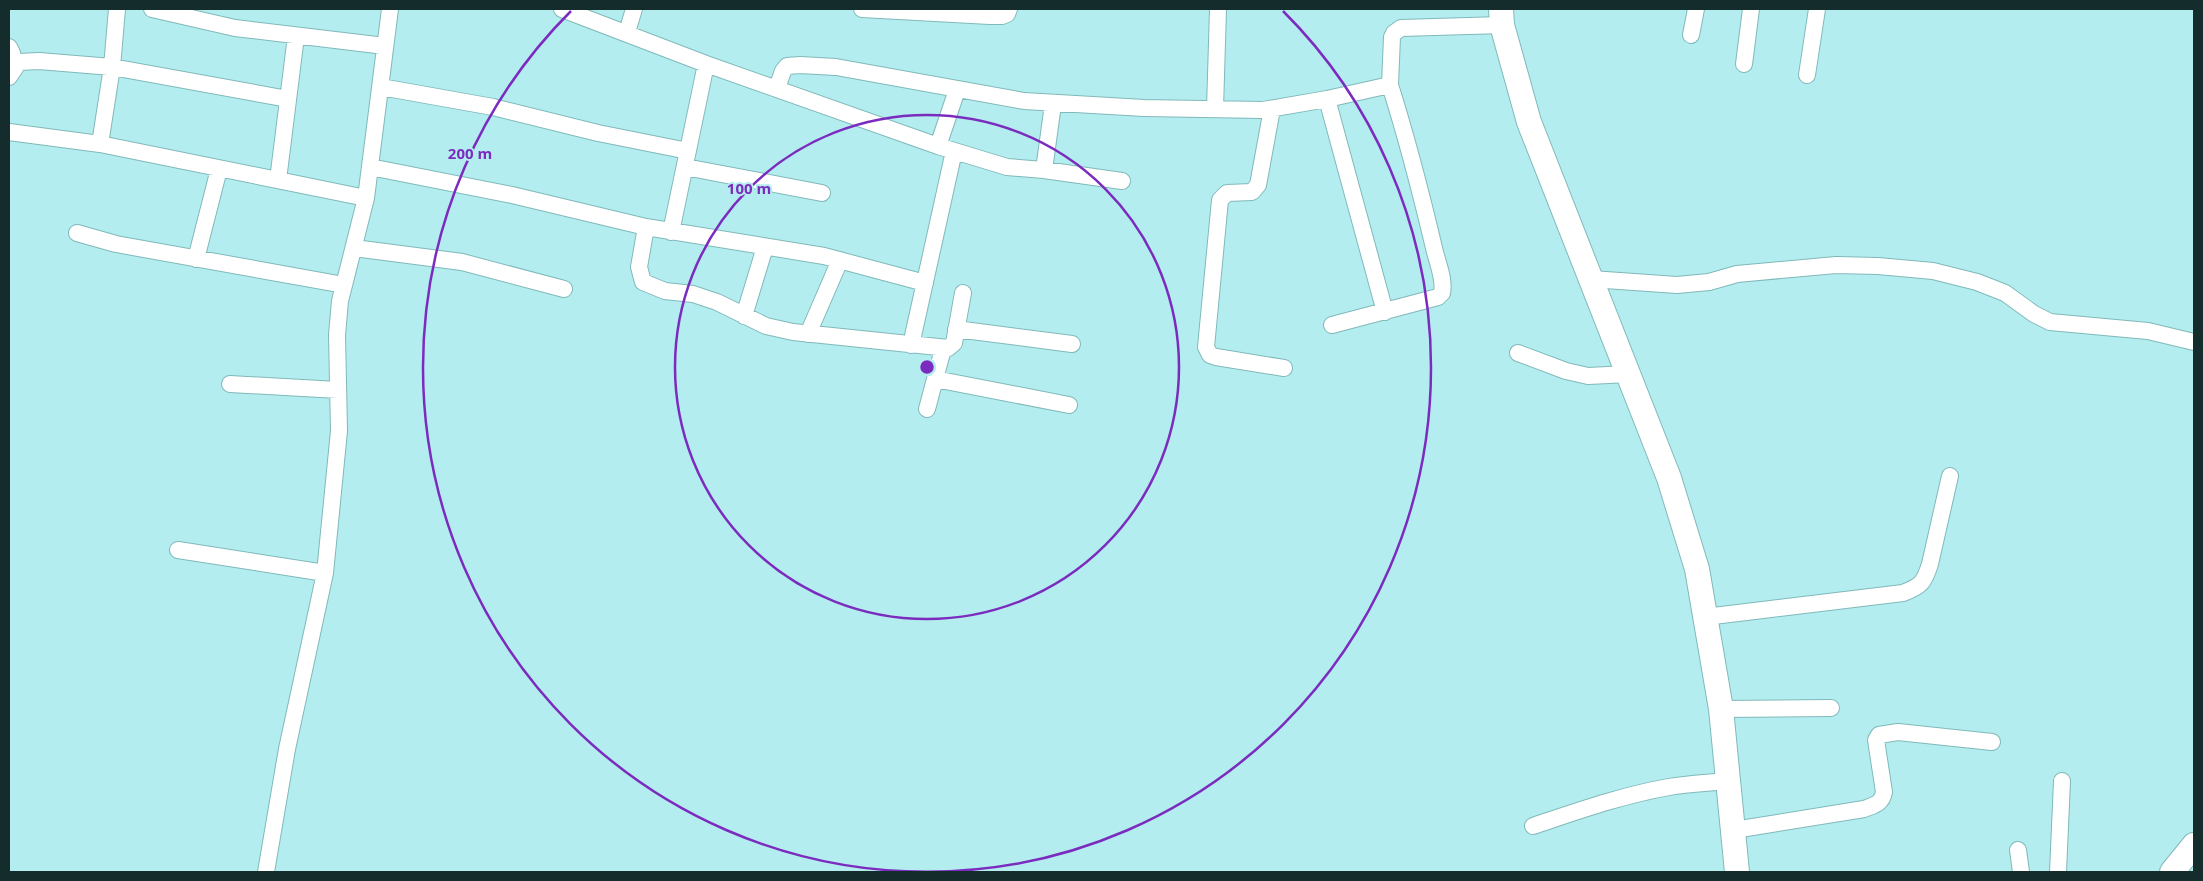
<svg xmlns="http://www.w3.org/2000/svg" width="2203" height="881" viewBox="0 0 2203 881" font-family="'Open Sans',sans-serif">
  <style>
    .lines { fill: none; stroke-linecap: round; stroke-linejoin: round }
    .street-casing { stroke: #81b9ba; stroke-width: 18 }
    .secondary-casing { stroke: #81b9ba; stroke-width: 26 }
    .street { stroke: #fff; stroke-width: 16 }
    .secondary { stroke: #fff; stroke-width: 24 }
    .ring { fill: none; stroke: #7b2cbf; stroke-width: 2.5 }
    .centre { fill: #7b2cbf; stroke: #b4edef; stroke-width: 2.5 }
    .ring-label { font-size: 15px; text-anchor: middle; font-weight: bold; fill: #7b2cbf; stroke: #b4edef; stroke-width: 4; stroke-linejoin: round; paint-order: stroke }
  </style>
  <rect width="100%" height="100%" fill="#b4edef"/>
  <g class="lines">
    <g class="street-casing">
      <path id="street" d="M152 9 235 28 385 46
        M562 9 706 64 938 146 1007 167 1044 170
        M862 9 990 16H1002L1007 14 1009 9
        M627 32 634 9
        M1691 35 1696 9
        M9 47 12 53 14 66
        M1744 64 1751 9
        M1807 75 1817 9
        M9 77 19 62 39 61 112 67 288 99
        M381 87 493 107 598 133 688 151
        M777 88 783 71 787 66 800 65 836 67 1024 101 1144 108 1263 110 1327 99 1390 85 1392 37 1394 33 1401 28 1502 25
        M1327 99 1385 312
        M1053 104 1044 170 1122 181
        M1215 109 1218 9
        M1272 109 1258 185 1252 192 1227 193 1220 200 1206 347 1210 355 1216 357 1284 368
        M9 132 100 144 366 198
        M100 144 112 67 117 9
        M938 146 957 90
        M370 167 512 195 646 227 824 256 925 283
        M685 167 822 193
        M278 180 296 36
        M646 227 639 267 643 282 665 291 693 294 717 302 766 326 793 332 948 348 954 343 963 293
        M671 232 706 64
        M77 233 116 244 344 285
        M354 248 462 262 564 289
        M196 259 219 169
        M1591 279 1677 285 1709 282 1737 274 1836 265 1878 266 1933 271 1977 282 2005 293 2034 314 2050 322 2148 331 2194 342
        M744 316 765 247
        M1332 325 1438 297 1442 293C1445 279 1437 262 1434 248 1421 193 1407 139 1390 85
        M956 329 1072 344
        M808 334 840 260
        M911 345 954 151
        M1518 353 1566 371 1588 376 1629 374
        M935 379 1069 405
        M230 384 338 390
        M927 409 943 349
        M178 550 325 573
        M1705 617 1903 593C1921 586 1924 583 1930 564L1950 476
        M1721 709 1831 708
        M1533 826C1578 811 1623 795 1669 787 1688 784 1708 783 1727 781
        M1734 830 1864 809C1874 805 1882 804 1884 792L1876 740 1879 735 1898 732 1992 742
        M2018 850 2021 872
        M266 872 287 749 325 573 339 431 337 335 340 301 366 198 390 9
        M2058 872 2062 781"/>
    </g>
    <g class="secondary-casing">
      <path id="secondary" d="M1501 9 1502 25 1529 122 1669 478 1697 569 1721 709 1737 872
        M2172 872 2194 845"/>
    </g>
    <use href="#street" class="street"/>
    <use href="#secondary" class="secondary"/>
  </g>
  <g class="ring">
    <circle cx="927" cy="367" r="252"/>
    <path d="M1283 11A504 504 0 1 1 571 11"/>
  </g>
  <circle cx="927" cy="367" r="8" class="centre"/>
  <g class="ring-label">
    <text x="470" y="159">200 m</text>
    <text x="749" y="194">100 m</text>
  </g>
  <rect width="2203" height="881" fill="none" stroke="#152c2c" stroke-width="20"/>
</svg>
